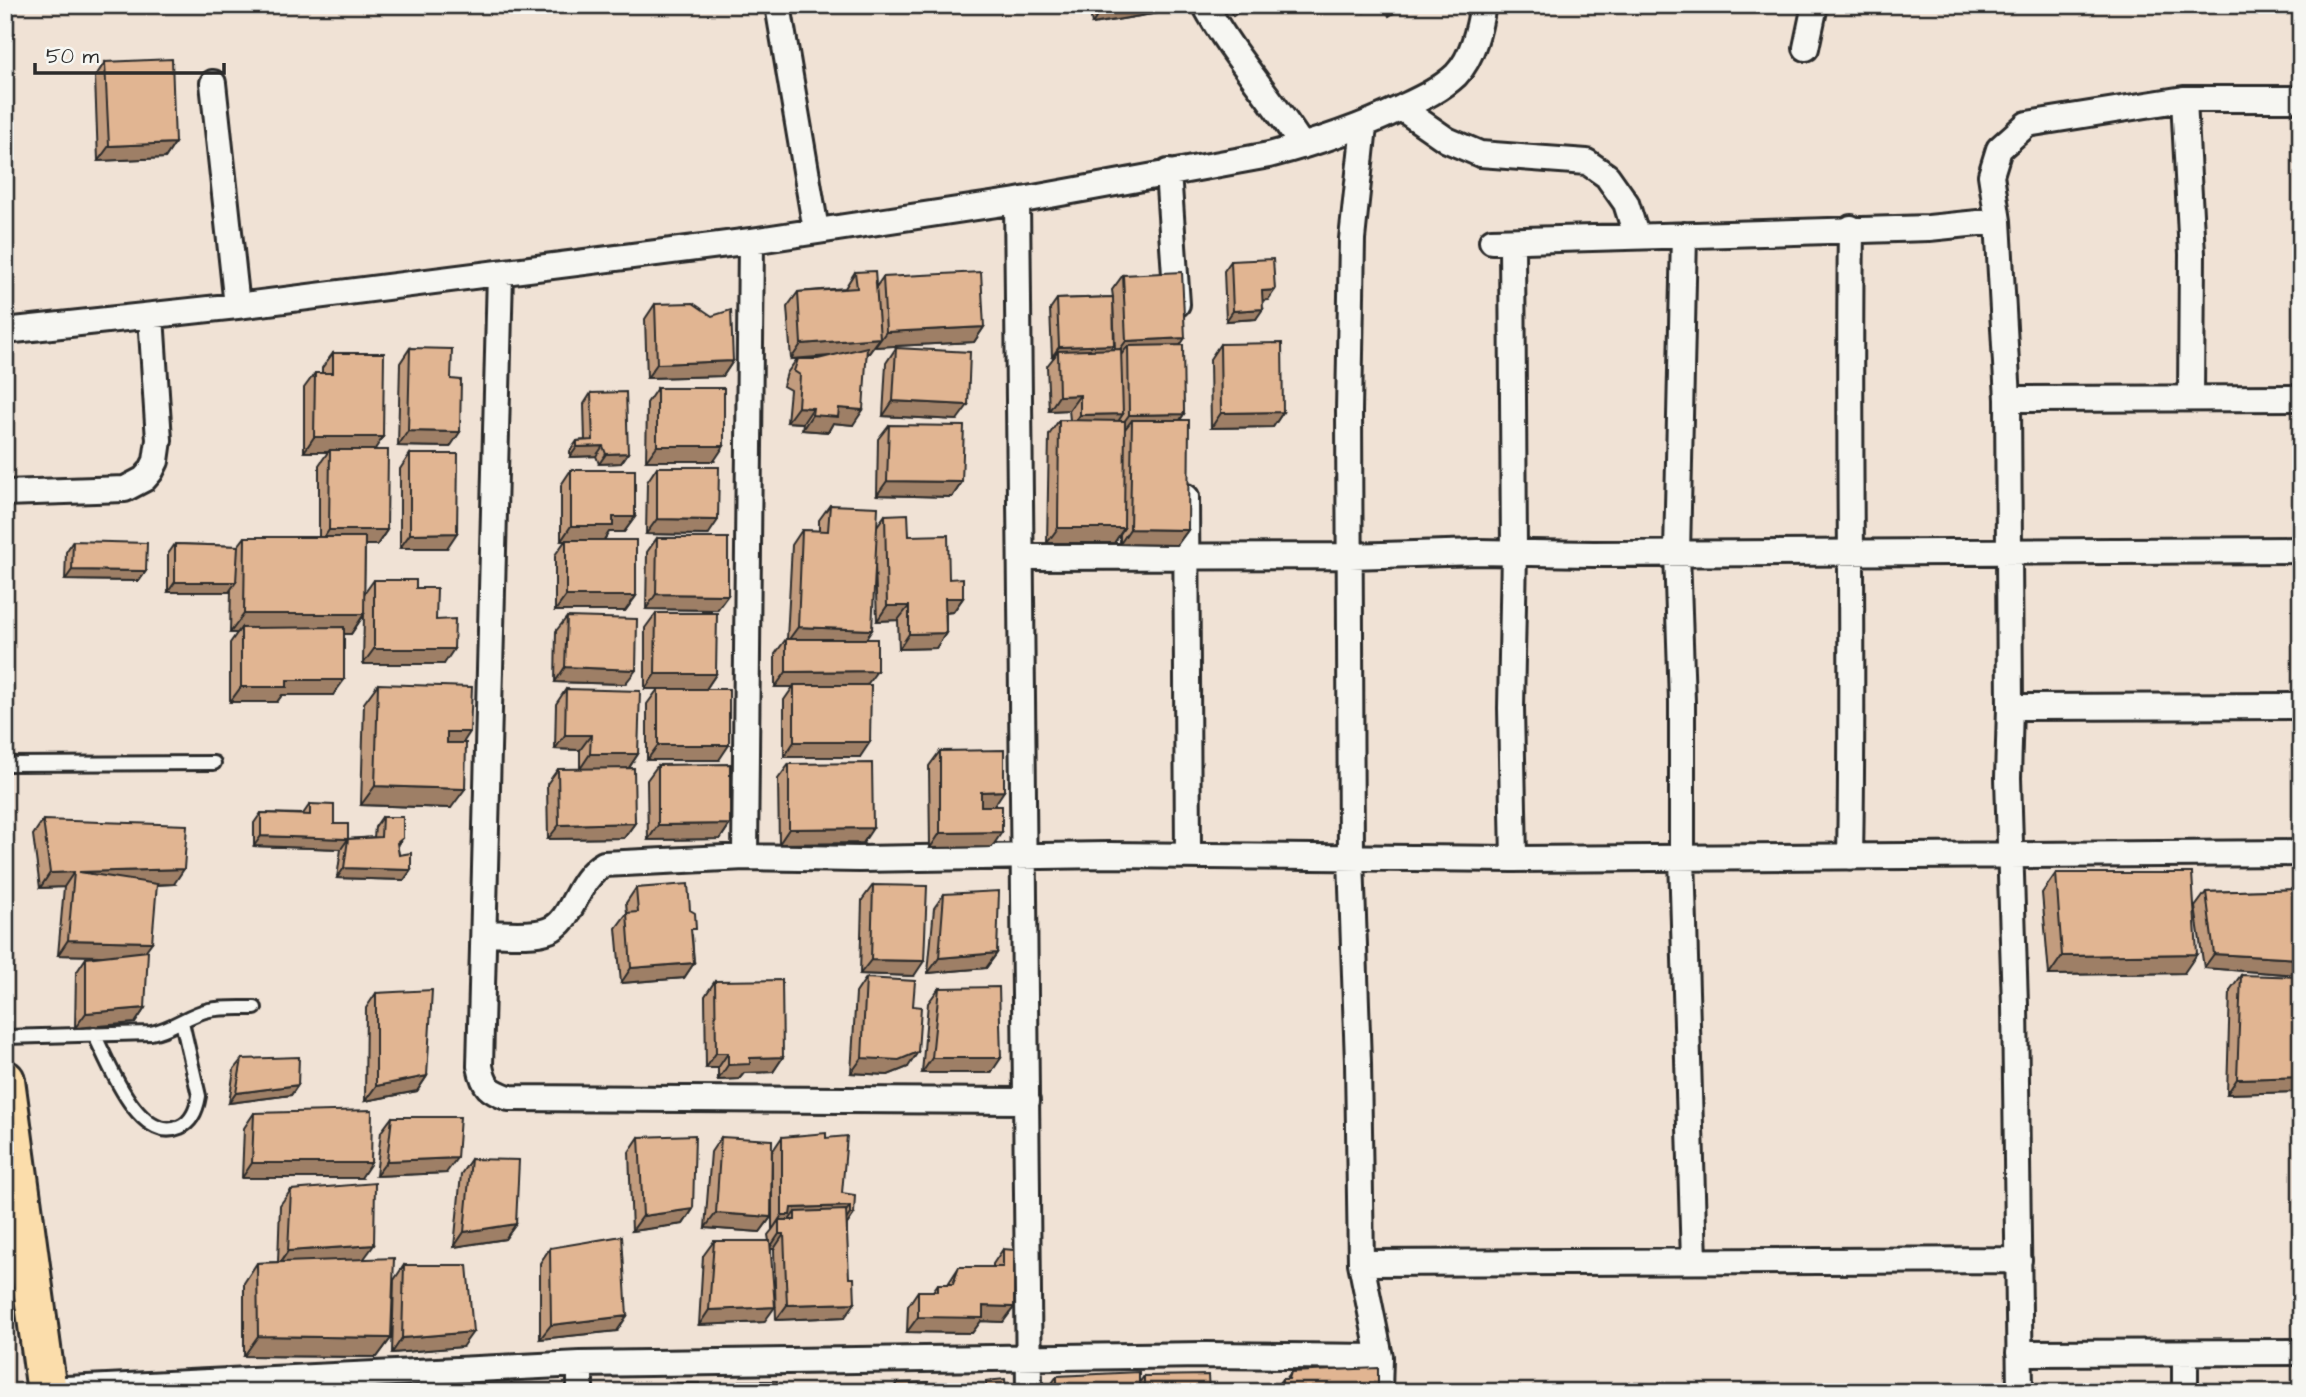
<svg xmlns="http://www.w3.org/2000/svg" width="2306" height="1397" viewBox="0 0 2306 1397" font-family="'Architects Daughter',sans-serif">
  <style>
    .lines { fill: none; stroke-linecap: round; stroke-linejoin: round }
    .lane-casing { stroke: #2b2b2b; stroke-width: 18 }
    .street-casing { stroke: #2b2b2b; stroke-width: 30 }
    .primary-casing { stroke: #2b2b2b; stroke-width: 44 }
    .lane { stroke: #f6f6f2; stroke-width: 12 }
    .street { stroke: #f6f6f2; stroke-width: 24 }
    .primary { stroke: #fbddab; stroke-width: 38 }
    .wall { fill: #c29c7e; stroke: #2b2b2b; stroke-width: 2; fill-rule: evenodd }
    .shaded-wall { fill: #9e7f66; stroke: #2b2b2b; stroke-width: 2 }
    .building { fill: #e1b592; stroke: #2b2b2b; stroke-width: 2 }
  </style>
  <rect width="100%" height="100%" fill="#f0e2d5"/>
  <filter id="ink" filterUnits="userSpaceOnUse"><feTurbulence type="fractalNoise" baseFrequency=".0143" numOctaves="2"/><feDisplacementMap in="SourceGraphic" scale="14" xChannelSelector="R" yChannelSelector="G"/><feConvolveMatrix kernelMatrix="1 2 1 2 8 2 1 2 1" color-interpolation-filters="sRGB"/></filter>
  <g filter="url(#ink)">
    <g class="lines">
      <g class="lane-casing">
        <path id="lane" d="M5 764 214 763
          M94 1034C108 1061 138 1145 180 1127 192 1122 197 1108 199 1096L182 1022
          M5 1037 151 1033C173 1029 189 1014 209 1010 223 1007 240 1008 255 1008"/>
      </g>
      <g class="street-casing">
        <path id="street" d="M778 5 816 230
          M1205 5C1232 55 1272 98 1302 146
          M1806 48 1815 5
          M213 83 237 306
          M2184 99 2192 254 2191 397
          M1401 108 1447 140 1480 154 1587 162 1607 176 1626 203 1636 235
          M1364 126 1352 239 1349 411 1351 858 1358 1063 1361 1263 1380 1357 1379 1392
          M1168 172 1177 304
          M1017 201 1029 1392
          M1684 235 1677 553 1682 702V857L1694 1261
          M1492 241 1929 228 1998 221
          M1512 242 1514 552 1511 708 1514 859
          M500 273 480 1066C484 1087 489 1091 509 1098L1027 1101
          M5 331 237 306 751 241 1017 201 1269 155C1315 143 1358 129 1401 108 1420 99 1440 90 1456 75 1473 57 1479 29 1483 5
          M2008 399 2301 398
          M5 493 125 489 144 479 151 471 156 461 159 440 151 316
          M1186 497 1188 856
          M1021 557 1350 556 1478 552 1593 554 2301 550
          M2010 707 2301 706
          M745 857 751 241
          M1850 857C1854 647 1848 438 1851 228
          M484 933C501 933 533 937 549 930 574 920 575 880 604 864L745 857 859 859 1108 855 1514 859 2301 853
          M1361 1263 2019 1260
          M2019 1353 2301 1352
          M580 1364V1392
          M46 1390 580 1364 1205 1355 1380 1357
          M2020 1392 2015 1005 2008 778 2010 707 2008 399 1998 221 1991 175 1999 149 2027 124 2184 99H2301
          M2185 1392V1353"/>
      </g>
      <g class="primary-casing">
        <path id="primary" d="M5 1080 47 1392"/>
      </g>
      <use href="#lane" class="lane"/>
      <use href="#street" class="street"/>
      <use href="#primary" class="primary"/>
    </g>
    <path class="wall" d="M1089 5H1190L1188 8 1092 24Z
      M1226 5H1248L1233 16Z
      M1360 5H1375L1364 12Z
      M1383 5H1405L1389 16Z
      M105 62 175 143 165 158 98 161 95 77Z
      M1231 261 1268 300H1263L1256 319 1226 321 1224 271Z
      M855 272 876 287 883 277 984 327 974 342 875 347V345L869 353H867L853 425 833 423 828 432 802 430 803 423 787 422 790 390 783 386 787 373 797 359H791L787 307 798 292 845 288ZM829 356 818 359H800Z
      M1123 275 1180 345 1184 414 1180 420 1188 530 1177 545 1120 544V534L1114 543H1047L1049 435 1059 420H1070L1069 410 1049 411 1047 366 1054 357H1052L1050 309 1057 299 1113 297 1112 290ZM1113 302 1115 349 1111 350Z
      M655 304 733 361 723 376 647 378 645 319Z
      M1220 344 1283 412 1273 427 1211 428 1210 359Z
      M410 348 450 447 398 446 400 363Z
      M896 348 957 420 883 416 886 363Z
      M333 353 374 450 387 530 377 545H365L364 594 374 580 416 588 436 620 444 664H363L364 615 351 634H344L333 695H282L277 702H230V643L237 633H230L231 590 229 592H168V554L175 544 238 546 245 537H319V465L328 452H304V388L315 373H322V368Z
      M657 388 714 461H646L647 403Z
      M591 393 628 453 621 463 599 464 596 456 570 457V451L577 441 585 440 584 404Z
      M889 425 962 482 952 497 877 495 878 439Z
      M410 454 447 548H400V469Z
      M657 467 708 535 646 534 647 482Z
      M571 470 635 517 624 532H609L604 540 636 596 625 611H555V555L565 541H561V485Z
      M830 505 877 526 885 515 909 536 949 579 963 598 953 612 946 613V633L936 648 899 649 898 620 877 621 875 563 866 639 867 685 860 757H784V700L793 687H775V654L786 639H787L792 545 802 530 819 531V520Z
      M657 538 717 610 646 609 647 552Z
      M73 541 146 571 139 581 65 580 66 552Z
      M656 613 716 674 706 689H645V628Z
      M567 617 625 684 555 682 556 631Z
      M378 684 463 743 451 808 361 805 364 703Z
      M566 689 638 754 629 768 635 823 624 838 548 839 547 784 558 769H580V750L555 749 556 704Z
      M658 689 719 760H647V704Z
      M940 751 994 806 992 847 930 848 929 766Z
      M789 764 863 843 779 844 778 779Z
      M658 765 730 824 720 839 648 840 647 780Z
      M310 804 334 824 348 839 374 837 375 827 382 817 403 838 397 845 399 855 411 870 404 880 337 878 341 849 254 846V823L261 813 303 814Z
      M43 820 174 884 157 885 145 951V1008L135 1023 75 1028 76 973 86 958 106 956 58 955 64 887 40 888 33 835Z
      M2056 873 2184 973 2049 975 2042 893Z
      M873 885 914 976 860 974 862 900Z
      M636 888 692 935 694 963 684 978 621 983 616 928 627 913 626 903Z
      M2301 889V975L2204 968 2195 907 2206 892Z
      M944 894 997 953 986 968 928 973 934 908Z
      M2241 975 2296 1092 2227 1094 2230 990Z
      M866 978 908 1067 888 1075 851 1073 856 993Z
      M715 981 783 1057 773 1072 744 1073 739 1079 718 1080V1068H706L705 996Z
      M939 988 991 1073H922L928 1003Z
      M376 993 427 1076 417 1091 365 1101 366 1008Z
      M242 1059 298 1085 291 1095 229 1103 234 1069Z
      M254 1113 361 1178H242L244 1128Z
      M392 1117 446 1173 376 1176 381 1132Z
      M639 1137 693 1209 683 1224 632 1231 629 1152Z
      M721 1137 771 1217 760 1232 705 1228 711 1152Z
      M782 1137 842 1193 854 1214 847 1224 845 1317 776 1320 774 1249H771L764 1322 699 1325 703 1256 714 1241H769L768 1235 772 1230V1152Z
      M471 1159 516 1224 505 1239 454 1247 461 1174Z
      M291 1190 364 1259 391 1338 377 1357 244 1356V1283L257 1263 278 1262 280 1205Z
      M550 1248 617 1331 540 1339V1263Z
      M1003 1249 1014 1307 1003 1322 981 1321 972 1333 907 1332 908 1306 918 1291H933L938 1284H948L959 1267H993V1264Z
      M404 1265 462 1347 392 1353 394 1280Z
      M1291 1372 1378 1392H1272L1282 1379H1286Z
      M1057 1376 1139 1383 1144 1376 1209 1392H1046Z
      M740 1381 777 1392H733Z
      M677 1383 700 1389 671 1391Z
      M897 1383 928 1392H890Z"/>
    <path class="shaded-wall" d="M1126 5H1190L1188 8 1092 24 1102 9Z
      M1248 5 1233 16 1240 6Z
      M1369 5H1375L1364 12Z
      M1397 5H1405L1389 16Z
      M175 143 165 158 98 161 109 146Z
      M1275 290 1268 300 1255 301 1262 291Z
      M1263 309 1256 319 1226 321 1233 311Z
      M984 327 974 342 875 347 886 332Z
      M880 338 869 353 791 359 801 344Z
      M1185 338 1175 353 1128 346 1121 355 1115 356 1126 341Z
      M1114 345 1107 355 1058 351 1054 357H1052L1059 347Z
      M733 361 723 376 647 378 657 364Z
      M1080 395 1069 410 1049 411 1059 396Z
      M893 401 968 405 957 420 883 416Z
      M798 407 813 408 803 423 787 422Z
      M839 408 863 410 853 425 833 423 828 432 802 430 812 415Z
      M1283 412 1273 427 1211 428 1221 413Z
      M1123 414 1113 429 1070 430 1080 415Z
      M1184 414 1174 429 1132 420 1125 429 1118 430 1129 415Z
      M408 431 460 432 450 447 398 446Z
      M314 437H383L373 452 330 450 328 452H304Z
      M603 446 596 456 570 457 577 447Z
      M657 446H724L714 461H646Z
      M628 453 621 463 599 464 606 454Z
      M887 481 962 482 952 497 877 495Z
      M613 517H635L624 532H609L603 541H561L571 526Z
      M657 519 718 520 708 535 646 534Z
      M1058 528H1124L1114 543H1047Z
      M1130 529 1188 530 1177 545 1120 544Z
      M329 530H387L377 545H319Z
      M457 533 447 548H400L410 534Z
      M72 570 146 571 139 581 65 580Z
      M175 582H236L229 592H168Z
      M656 594 728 595 717 610 646 609Z
      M566 596H636L625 611H555Z
      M945 598H963L953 612 935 613Z
      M887 606H909L898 620 877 621Z
      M244 614H364L351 634 241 633V628L237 633H230Z
      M798 627 872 630 862 645 787 642Z
      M946 633 936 648 899 649 909 634Z
      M374 649H454L444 664H363Z
      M565 667 636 670 625 684 555 682Z
      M877 671 866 686 794 685 793 687H775L786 672Z
      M655 674H716L706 689H645Z
      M287 680H344L333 695H282L277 702H230L241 687Z
      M447 732H470L457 752 433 751Z
      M565 735H591L580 750 555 749Z
      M794 742H870L860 757H784Z
      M658 745H729L719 760H647Z
      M590 754H638L628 769H580Z
      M375 786 465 789 451 808 361 805Z
      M1004 791 994 806H971L981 792Z
      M635 823 624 838 548 839 559 825Z
      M730 824 720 839 648 840 658 825Z
      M873 828 863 843 779 844 789 829Z
      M1002 832 992 847 930 848 940 833Z
      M261 836 348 839 341 849 254 846Z
      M344 868 411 870 404 880 337 878Z
      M184 869 174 884 73 887 79 872Z
      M74 872 64 887 40 888 50 873Z
      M68 940 152 942 141 957 58 955Z
      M997 953 986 968 928 973 939 958Z
      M2197 954 2184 973 2049 975 2062 956Z
      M2214 954 2301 959V975L2204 968Z
      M871 960 924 961 914 976 860 974Z
      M694 963 684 978 621 983 631 968Z
      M145 1008 135 1023 75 1028 86 1013Z
      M918 1052 908 1067 888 1075 851 1073 862 1058Z
      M716 1053H728L718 1068H706Z
      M783 1057 773 1072 744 1073 739 1079 718 1080 728 1065 750 1058Z
      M932 1058H1001L991 1073H922Z
      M427 1076 417 1091 365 1101 376 1086Z
      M2301 1077V1085L2296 1092 2227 1094 2237 1079Z
      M298 1085 291 1095 229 1103 236 1093Z
      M457 1158 446 1173 376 1176 387 1161Z
      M252 1163H371L361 1178H242Z
      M850 1206 839 1221 795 1220V1212L787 1223 779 1220 772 1230 782 1215 791 1208Z
      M693 1209 683 1224 632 1231 643 1216Z
      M716 1213 771 1217 760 1232 705 1228Z
      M850 1214H854L844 1229H840Z
      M516 1224 505 1239 454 1247 464 1232Z
      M779 1234H784L774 1249H769Z
      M374 1245 363 1260 278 1266 288 1251Z
      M855 1303 845 1317 776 1320 787 1305Z
      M983 1306 1014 1307 1003 1322 981 1321 972 1333 907 1332 918 1317Z
      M775 1307 764 1322 699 1325 709 1310Z
      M627 1316 617 1331 540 1339 551 1325Z
      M473 1332 462 1347 392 1353 402 1338Z
      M258 1336 391 1338 377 1357 244 1356Z"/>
    <path class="building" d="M1102 5H1126L1102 9Z
      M172 59 175 143 109 146 105 62Z
      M1273 259 1275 290 1262 291 1263 309 1233 311 1231 261Z
      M875 271 880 338 801 344 798 292 857 288 855 272Z
      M981 272 984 327 886 332 883 277Z
      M1182 272 1185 338 1126 341 1123 275Z
      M1113 297 1114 345 1059 347 1057 299Z
      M693 303 712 316 731 310 733 361 657 364 655 304Z
      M1282 343 1283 412 1221 413 1220 344Z
      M1183 345 1184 414 1129 415 1128 346Z
      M867 347 863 410 839 408 838 417 812 415 813 408 798 407 800 375 794 371 798 359H818Z
      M410 348 452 349 451 379 461 380 460 432 408 431Z
      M896 348 970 352 968 405 893 401Z
      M1121 349 1123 414 1080 415V395L1059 396 1058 351Z
      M333 353H384L383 437H314L315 373H333Z
      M657 388H724V446H657Z
      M626 392 628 453 606 454 603 446 577 447V441L593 440 591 393Z
      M1059 420 1125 421 1124 528H1058Z
      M1132 420H1189L1188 530 1130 529Z
      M889 425 964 426 962 482 887 481Z
      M330 450H388L387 530H329Z
      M410 454H458L457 533 410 534Z
      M657 467H719L718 520 657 519Z
      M571 470H635V517H613V526H571Z
      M830 505 878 507 872 630 798 627 802 530 828 531Z
      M908 514 909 536 948 535 949 579 963 578V598H945L946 633 909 634V606H887L885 515Z
      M245 537H365L364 614H244Z
      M657 538H728V595L656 594Z
      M566 540H636V596H566Z
      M73 541 147 543 146 571 72 570Z
      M175 544 238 546 236 582H175Z
      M374 580H416V588H437L436 620 455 619 454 649H374Z
      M656 613H717L716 674H655Z
      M567 617 637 619 636 670 565 667Z
      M344 627V680H287V687H241V628Z
      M786 639H877V671L786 672Z
      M378 684 472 687 470 732H447V743H466L465 789 375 786Z
      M794 685H871L870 742H794Z
      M566 689 640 691 638 754H590L591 735H565Z
      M658 689H729V745H658Z
      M1004 750V791L981 792V806H1002V832L940 833V751Z
      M872 763 873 828 789 829V764Z
      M730 764V824L658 825V765Z
      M634 768 635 823 559 825 558 769Z
      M310 804 334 805V824H348V839L261 836V813L310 815Z
      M382 817H403V838L397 843 399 855 411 853V870L344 868 348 839 381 837Z
      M43 820 187 825 184 869 79 872 157 884 152 942 68 940 74 872 50 873Z
      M2056 873H2192L2197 954 2062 956Z
      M688 884 690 910 695 913 696 929H691L694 963 631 968 627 913 638 912 636 888Z
      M873 885 927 886 924 961 871 960Z
      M2301 889V959L2214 954 2206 892Z
      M999 891 997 953 939 958 944 894Z
      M148 951 145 1008 86 1013V958Z
      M2241 975 2301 977V1077L2237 1079Z
      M866 978 915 981 913 1006 921 1007 918 1052 899 1060 862 1058Z
      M782 980 783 1057 750 1058V1064L728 1065V1053H716L715 981Z
      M999 987 1001 1058H932L939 988Z
      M432 990 427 1076 376 1086V993Z
      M299 1057 298 1085 236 1093 242 1059Z
      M372 1110 371 1163H252L254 1113Z
      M392 1117H460L457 1158 387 1161Z
      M826 1133V1138L847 1136 842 1193 855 1195 854 1214H850V1206L791 1208 790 1215H782V1137Z
      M695 1135 693 1209 643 1216 639 1137Z
      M721 1137 772 1140 771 1217 716 1213Z
      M471 1159 519 1160 516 1224 464 1232Z
      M375 1183 374 1245 288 1251 291 1190Z
      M846 1210 849 1278H854L855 1303 787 1305 784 1234H779V1220H795V1212Z
      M622 1236 627 1316 551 1325 550 1248Z
      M714 1241H770L775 1307 709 1310Z
      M1003 1249 1014 1250V1307L983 1306V1318L918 1317V1291H938V1284H953L959 1267H1003Z
      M394 1258 391 1338 258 1336 257 1263Z
      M404 1265H467L473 1332 402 1338Z
      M1378 1368V1392H1282V1379H1289L1291 1372Z
      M1139 1372V1392H1057V1376Z
      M1208 1375 1209 1392H1144V1376Z
      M1005 1379 1006 1392H968V1389L986 1388V1381Z
      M740 1381H777V1392H740Z
      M928 1382V1392H896L897 1383Z
      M677 1383H700V1389L714 1388 715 1392H647L677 1391Z"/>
  </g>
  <rect width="2306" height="1397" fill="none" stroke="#f6f6f2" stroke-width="28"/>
  <rect x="14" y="14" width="2278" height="1369" fill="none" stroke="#2b2b2b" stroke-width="2.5" filter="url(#ink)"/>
  <path d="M35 63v10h189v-10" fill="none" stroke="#2b2b2b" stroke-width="3.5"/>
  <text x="46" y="63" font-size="21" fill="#2b2b2b" stroke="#f6f6f2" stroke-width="5" paint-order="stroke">50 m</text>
</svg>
